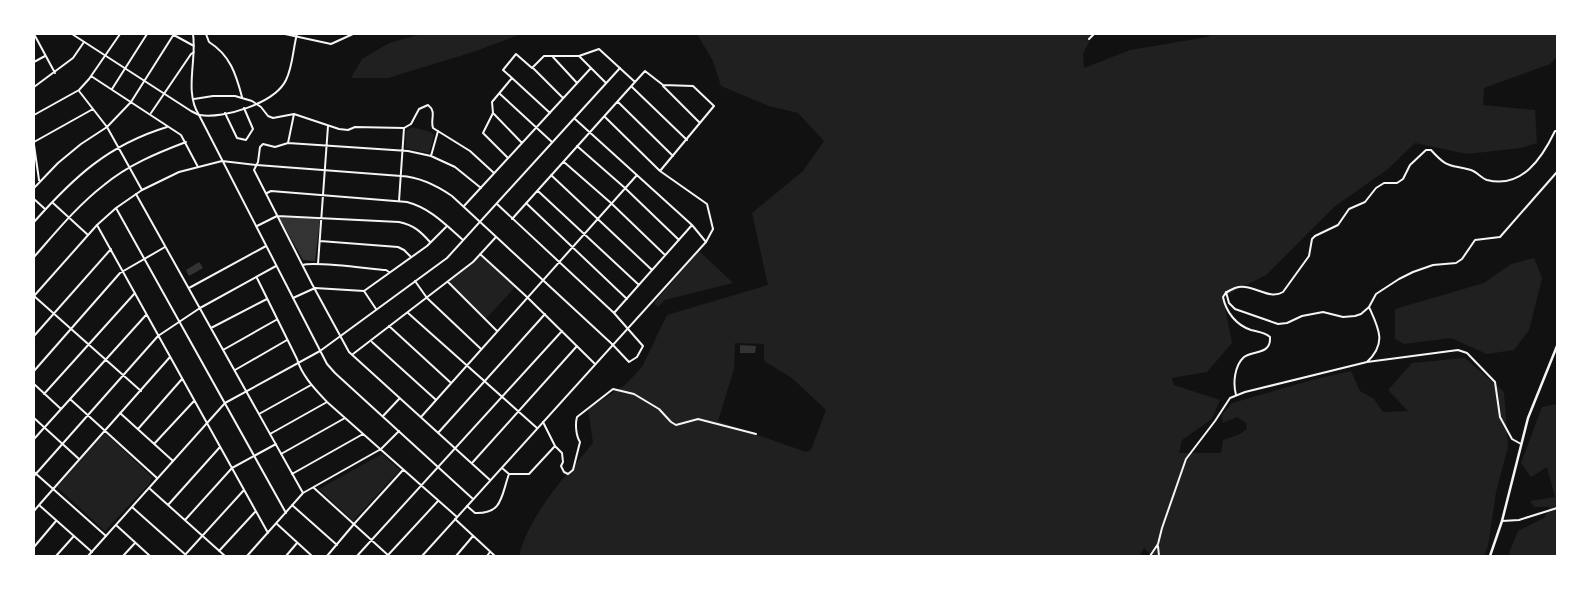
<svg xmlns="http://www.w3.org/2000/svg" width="1591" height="590" viewBox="0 0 1591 590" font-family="Quicksand,sans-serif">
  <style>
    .green { fill: #202020; fill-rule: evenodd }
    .water { fill: #333 }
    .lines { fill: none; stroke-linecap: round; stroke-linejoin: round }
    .minor { stroke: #f5f5f5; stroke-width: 2 }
    .tertiary { stroke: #f5f5f5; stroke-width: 2 }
    .primary { stroke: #f5f5f5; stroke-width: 2.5 }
  </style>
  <rect width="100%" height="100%" fill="#111"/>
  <path class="green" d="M421 34H521L473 52 388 78H351L362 59 389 43Z
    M697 34H1093L1083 54 1084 68 1130 50 1207 37 1211 34H1557V56L1550 64 1484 88 1483 105 1535 110 1537 143 1521 148 1467 154 1415 143 1388 169 1334 207 1266 275 1223 297 1232 343 1207 372 1172 378 1174 385 1220 400 1212 419 1182 440 1179 453H1221L1223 440 1238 435 1247 429 1246 423 1237 417 1223 423 1222 415 1232 403 1312 380 1351 371 1360 391 1374 399 1383 412 1408 411 1388 390 1412 363 1465 358 1504 392 1508 447 1496 492 1488 546 1484 556H1152L1144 548 1139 556H519C530 513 565 477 593 443L588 409 625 385 642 367 667 315 768 285 752 213 803 171 824 141 798 113 769 106 721 86 713 61ZM735 343 764 344V361L792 378 826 410 811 450 806 452 718 421 734 369Z
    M412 127 431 132 434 135 429 153 405 148 406 131Z
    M699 251 733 283 665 300 658 307 654 303Z
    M480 255 515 287 486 319 448 282 474 262Z
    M1534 258 1542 278 1529 330 1514 350 1487 354 1451 338 1404 344 1395 339V309L1484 283 1511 264Z
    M1557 404V556H1511L1509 553 1518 531 1544 518 1550 507H1534L1530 501 1555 497 1547 467 1531 477 1521 463 1542 407Z
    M104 434H106L152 477 149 484 105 531 57 487Z
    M382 454 400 470 353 521 319 489Z"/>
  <path class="water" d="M279 217 320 219 315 261 303 260Z
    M199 262 203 268 189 276 186 270Z
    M740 345 756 346 755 353H740Z"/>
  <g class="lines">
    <path class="minor" d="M34 34 55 73
      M172 34 194 46
      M193 34C197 60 184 92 199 115
      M206 34 209 42C230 55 236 74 242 97
      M285 34 331 44 353 34
      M1089 39 1094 34
      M579 56 606 83
      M553 57 577 83
      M34 62 45 56
      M533 68 563 98
      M91 76 181 135 198 167
      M512 78 550 113
      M663 86 700 123
      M34 87 73 58 84 42
      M632 87 687 140
      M112 89 147 34
      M79 91 107 127 142 190
      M500 94 552 142
      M194 99 213 96H235L252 101 261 107 268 116 273 118 294 114 339 129 348 130 355 127 404 128 411 124 419 109 428 105C437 112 430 119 433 128L470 151 494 173
      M618 102 673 156
      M151 113 191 54 194 52
      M225 113 237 138 246 140 253 129 244 108
      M494 114 522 143
      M34 115 79 90 89 79 120 34
      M605 117 660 171 707 204 713 229
      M575 119 692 225 706 242
      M34 142 93 109
      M288 143 294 114
      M34 145 39 180
      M577 146 625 188 679 240
      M431 156 438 131
      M508 158 483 133 493 113 492 102 512 78 503 70 516 54 532 68 544 56H579L599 49 635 82 645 71 663 85 693 86 714 106 660 171
      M564 162 611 203 665 255
      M551 175 652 270
      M34 188 58 163 81 144 107 127 131 102 174 34
      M481 188 455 167 431 156 408 151 288 143 275 147 263 144 260 147 258 162 254 170 312 284 349 352 490 480
      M538 191 639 285
      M267 193 271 191 407 202C430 208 445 224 463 240
      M136 194 303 493
      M34 199 45 209
      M399 201 404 128
      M53 203 88 235
      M526 203 627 299
      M497 204 614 313 643 346 637 357 629 362 612 344
      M464 206 591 68
      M512 219 635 82
      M34 222C74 177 108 145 167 127
      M97 225 268 533
      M257 226 277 216 399 222C414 225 421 232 430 242
      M320 241 398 247 404 250 411 257
      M480 254 527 297 595 364
      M34 257C56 232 77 206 104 185 128 165 157 153 186 142
      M318 264 328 126
      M303 265C314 261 371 269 386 270L389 272
      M257 278 297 359C302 376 315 389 327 402L457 517
      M415 281 427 298 481 349
      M448 282 497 331
      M189 288 266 246
      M364 291 376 309
      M1226 292 1229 303 1235 309 1278 324 1287 323 1302 316 1323 312 1343 317 1355 316 1361 314 1369 307 1376 294 1399 279 1413 272 1433 265 1456 263 1462 259 1475 240 1500 237 1557 172
      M34 296 141 391
      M293 298 315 288 364 291 427 246 446 227
      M408 313 537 428
      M614 313 692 225
      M389 326 450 382
      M211 328 267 299
      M34 336 111 249
      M372 342 435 399
      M223 350 276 320
      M353 354 473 262 496 237
      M1367 362C1387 343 1379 329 1369 307
      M235 370 287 340
      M34 371 120 273 165 247
      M34 384 61 409
      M44 394 135 293
      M1236 395C1233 384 1234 366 1244 357 1254 350 1271 355 1270 337 1264 332 1258 332 1251 330 1236 325 1226 312 1223 297 1225 292 1230 290 1235 288 1252 282 1268 301 1283 292L1309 256 1312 239 1315 236 1338 225 1349 209 1365 202 1376 188 1384 183H1397L1403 179 1410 165 1426 150H1431C1448 169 1449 164 1471 170 1477 172 1481 178 1487 180 1522 189 1542 158 1555 131H1557
      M70 399 157 478
      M120 413 173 461
      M259 414 311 385
      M383 416 399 399
      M421 417 637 175
      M543 422 555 446 562 453 563 462 561 466 564 472 568 474 573 470 580 442C576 436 575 424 577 417L613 389 634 394 659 409 671 422 676 425 698 419 756 434
      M138 429 182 379
      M438 433 545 314
      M270 434 327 402
      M34 439 146 315
      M154 444 194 401
      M281 454 345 418
      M472 463 577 346
      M502 468 509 474H529L555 446
      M34 472 106 536
      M292 474 363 434
      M34 476 158 336 200 308 276 266
      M149 488 225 556
      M314 488 389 556
      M168 505 220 447
      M292 505 337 545
      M467 506 475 513C503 514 501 496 509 474
      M132 507 187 556
      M34 511 39 505
      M455 519 495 556
      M185 520 232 468 276 444
      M277 524 312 556
      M116 525 150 556
      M1158 546 1159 556
      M34 547 56 521
      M219 551 255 512
      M92 552 39 505 170 357
      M389 554 438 501
      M56 556 73 537
      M123 556 135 543
      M184 556 244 490
      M247 556 303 493 381 449 399 431
      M286 556 297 543
      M327 556 354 524 403 470
      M357 556 562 331
      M456 556 473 536
      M487 556 490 552
      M1150 556 1158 544 1162 528 1186 459 1215 421 1230 398 1245 392 1367 362 1458 350 1467 353 1495 382 1500 417 1512 439 1521 444"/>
    <path class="tertiary" d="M72 34 191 111 199 115 327 364 335 373 473 499
      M200 115C224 119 275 103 286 80 293 66 293 48 297 34
      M116 208 286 513
      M34 296 97 225 116 208 142 190 179 172 222 161 257 165 401 176C420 177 436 185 452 196L612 344
      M34 418 79 459
      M1502 521 1519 520 1557 508
      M88 556 225 403 320 351 447 258 620 68
      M422 556 706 242 713 229"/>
    <path class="primary" d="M1490 556 1502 521 1528 418 1557 346"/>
  </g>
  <rect width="1591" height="590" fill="none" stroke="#ffffff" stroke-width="70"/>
</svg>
